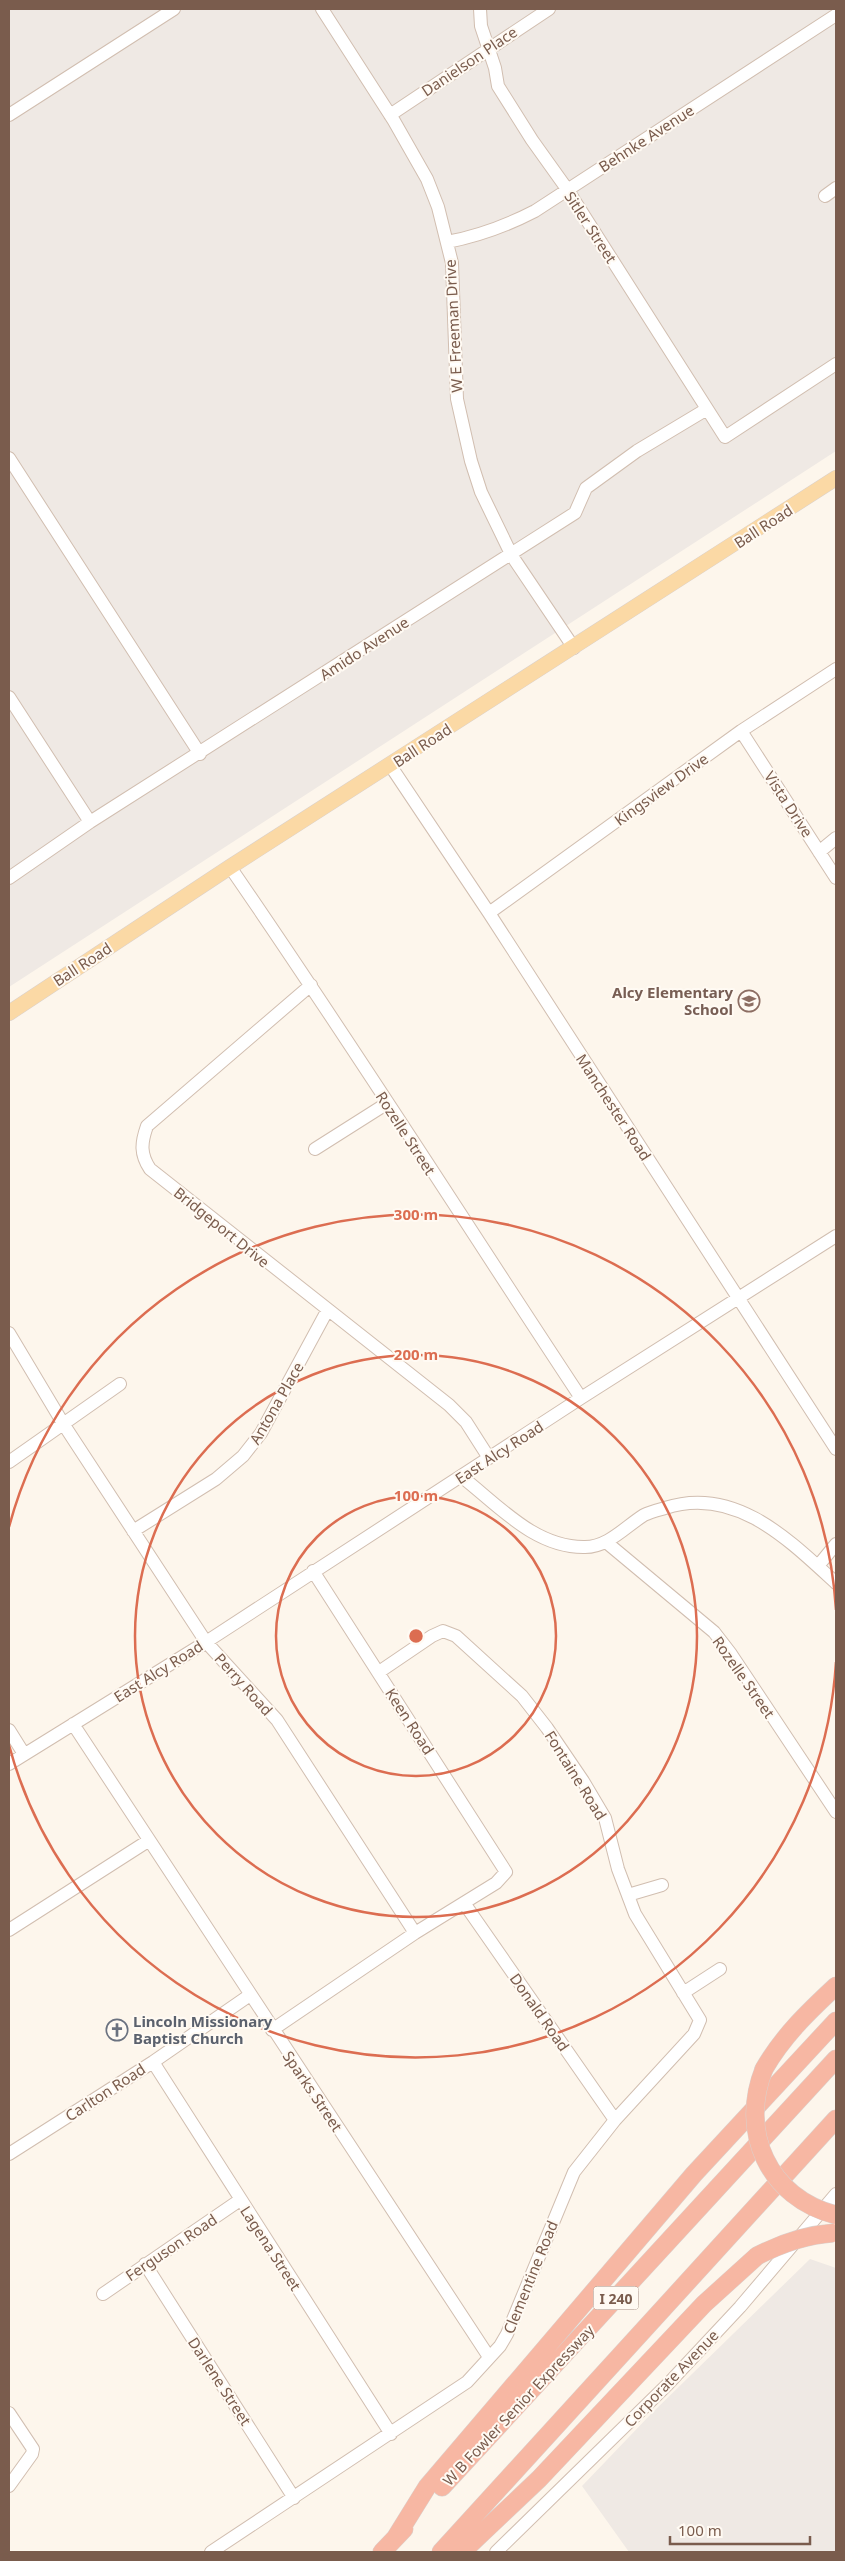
<svg xmlns="http://www.w3.org/2000/svg" width="845" height="2561" viewBox="0 0 845 2561" font-family="'Noto Sans',sans-serif">
  <style>
    .industrial { fill: #efe9e4 }
    .lines { fill: none; stroke-linecap: round; stroke-linejoin: round }
    .minor-casing { stroke: #d1beb0; stroke-width: 14 }
    .major-casing { stroke: #dad1cd; stroke-width: 16 }
    .highway-casing { stroke: #dad1cd; stroke-width: 19 }
    .minor { stroke: #fff; stroke-width: 12 }
    .major { stroke: #fbd9a5; stroke-width: 15 }
    .highway { stroke: #f7b7a3; stroke-width: 18 }
    .highway-bridge-casing { stroke: #dad1cd; stroke-width: 19; stroke-linecap: butt }
    .highway-bridge { stroke: #f7b7a3; stroke-width: 18 }
    .ring { fill: none; stroke: #dc6d51; stroke-width: 2.5 }
    .labels { text-anchor: middle; dominant-baseline: central; stroke-width: 4; stroke-linejoin: round; paint-order: stroke }
    .shield { fill: #fffaf3; stroke: #a28b7f; stroke-width: 1 }
    .shield-label { font-size: 14px; font-weight: bold; fill: #7a5c4d }
    .street-label { font-size: 15px; fill: #7a5c4d; stroke: #fffaf3 }
    .education-label { font-size: 15px; font-weight: bold; fill: #785e54; stroke: #fffaf3; text-anchor: end }
    .worship-label { font-size: 15px; font-weight: bold; fill: #5b616d; stroke: #fffaf3; text-anchor: start }
    .centre { fill: #dc6d51; stroke: #fffaf3; stroke-width: 2.5 }
    .ring-label { font-size: 15px; text-anchor: middle; font-weight: bold; fill: #dc6d51; stroke: #fffaf3; stroke-width: 4; stroke-linejoin: round; paint-order: stroke }
  </style>
  <rect width="100%" height="100%" fill="#fdf6ec"/>
  <path class="industrial" d="M9 9H836V451L9 987Z
    M810 2259 836 2268V2552H629L582 2486 651 2414Z"/>
  <g class="lines">
    <g class="minor-casing">
      <path id="minor" d="M322 9 394 121 427 179 438 207 452 263 457 399 471 461 481 492 512 556 574 648
        M480 9 481 26 495 68 498 86 532 140 567 189 725 437 836 364
        M9 115 174 9
        M390 115 549 9
        M825 196 836 188
        M447 242C479 236 506 226 535 211L836 15
        M9 458 200 754
        M9 697 90 822
        M741 731 836 878
        M390 765 489 913 836 1449
        M819 852 836 838
        M230 867C351 1042 464 1221 581 1398
        M9 878 90 822 575 513 586 488 637 451 707 409
        M489 913 741 731 836 669
        M311 985 147 1126C141 1143 140 1154 150 1169L449 1405 466 1422 489 1458
        M315 1149 386 1104
        M9 1333 64 1425 206 1642 277 1720 415 1933
        M9 1462 120 1384
        M462 1477C498 1505 535 1548 585 1547 608 1547 625 1527 644 1515 650 1512 658 1510 665 1508 735 1485 789 1540 836 1583
        M133 1531 216 1479 243 1456 261 1433 327 1311
        M606 1542 714 1632 731 1654 836 1812
        M818 1566 836 1544
        M73 1724 489 2357
        M9 1730 24 1754
        M9 1764 206 1642 581 1398 836 1236
        M628 1895 662 1885
        M464 1903 615 2120
        M9 1930 148 1841
        M683 1993 720 1969
        M272 2030 415 1933 496 1883 506 1872 313 1571
        M153 2062 391 2434
        M9 2154 153 2062 250 1995
        M145 2264 294 2498
        M103 2294 240 2200
        M9 2413 33 2449 32 2454 9 2486
        M211 2552 467 2382 500 2346 507 2334 574 2172 615 2120 694 2034 700 2020 635 1914 618 1869 605 1818 583 1781 547 1728 522 1696 456 1636 443 1631 432 1636 379 1672
        M496 2552 668 2384 740 2307 836 2194"/>
    </g>
    <g class="major-casing">
      <path id="major" d="M9 1013 230 867 836 478"/>
    </g>
    <g class="highway-casing">
      <path id="highway" d="M764 2069C783 2036 808 2012 836 1986
        M442 2487 836 2059
        M396 2537 427 2487 694 2174 836 2021
        M382 2552 404 2529
        M441 2552 836 2119
        M462 2552 539 2479 704 2304 757 2256"/>
    </g>
    <use href="#minor" class="minor"/>
    <use href="#major" class="major"/>
    <use href="#highway" class="highway"/>
    <g class="highway-bridge-casing">
      <path id="highway-bridge" d="M764 2069C739 2131 768 2198 836 2215
        M757 2256C782 2243 805 2235 833 2233"/>
    </g>
    <use href="#highway-bridge" class="highway-bridge"/>
  </g>
  <g class="ring">
    <circle cx="416" cy="1636" r="140"/>
    <circle cx="416" cy="1636" r="281"/>
    <path d="M836 1662A421 421 0 0 1 9 1745M9 1527A421 421 0 0 1 836 1610"/>
  </g>
  <defs>
    <g id="school-ring" transform="scale(1.125)"><circle r="9.5" fill="#fffaf3" stroke="#8d6e63" stroke-width="1.5"/><path d="M0-5L7-2L0 1L-7-2ZM-4 1L0 2.5L4 1V4Q0 6-4 4Z" fill="#8d6e63"/></g>
    <g id="church-ring" transform="scale(1.125)"><circle r="9.5" fill="#fffaf3" stroke="#6b7280" stroke-width="1.5"/><path d="M-1.2-6h2.4v3.5h3.3v2.4h-3.3V6h-2.4V-.1h-3.3v-2.4h3.3Z" fill="#6b7280"/></g>
  </defs>
  <g fill-rule="evenodd">
    <use href="#school-ring" x="749" y="1001"/>
    <use href="#church-ring" x="117" y="2030"/>
  </g>
  <g class="labels">
    <rect class="shield" x="593.5" y="2286.5" width="45" height="23" rx="4"/>
    <g class="shield-label">
      <text x="616" y="2298">I 240</text>
    </g>
    <g class="street-label">
      <text transform="translate(469 61) rotate(-34)">Danielson Place</text>
      <text transform="translate(646 138) rotate(-33)">Behnke Avenue</text>
      <text transform="translate(591 227) rotate(57)">Sitler Street</text>
      <text transform="translate(453 326) rotate(-93)">W E Freeman Drive</text>
      <text transform="translate(763 526) rotate(-33)">Ball Road</text>
      <text transform="translate(364 648) rotate(-33)">Amido Avenue</text>
      <text transform="translate(422 745) rotate(-33)">Ball Road</text>
      <text transform="translate(661 789) rotate(-36)">Kingsview Drive</text>
      <text transform="translate(789 804) rotate(57)">Vista Drive</text>
      <text transform="translate(82 964) rotate(-33)">Ball Road</text>
      <text transform="translate(614 1107) rotate(57)">Manchester Road</text>
      <text transform="translate(406 1133) rotate(57)">Rozelle Street</text>
      <text transform="translate(222 1227) rotate(39)">Bridgeport Drive</text>
      <text transform="translate(276 1403) rotate(-60)">Antona Place</text>
      <text transform="translate(499 1452) rotate(-33)">East Alcy Road</text>
      <text transform="translate(158 1671) rotate(-32)">East Alcy Road</text>
      <text transform="translate(744 1677) rotate(55)">Rozelle Street</text>
      <text transform="translate(244 1684) rotate(48)">Perry Road</text>
      <text transform="translate(410 1721) rotate(57)">Keen Road</text>
      <text transform="translate(576 1775) rotate(58)">Fontaine Road</text>
      <text transform="translate(540 2012) rotate(55)">Donald Road</text>
      <text transform="translate(313 2091) rotate(56)">Sparks Street</text>
      <text transform="translate(105 2092) rotate(-33)">Carlton Road</text>
      <text transform="translate(171 2247) rotate(-34)">Ferguson Road</text>
      <text transform="translate(271 2248) rotate(57)">Lagena Street</text>
      <text transform="translate(530 2277) rotate(-68)">Clementine Road</text>
      <text transform="translate(671 2378) rotate(-46)">Corporate Avenue</text>
      <text transform="translate(220 2381) rotate(57)">Darlene Street</text>
      <text transform="translate(518 2405) rotate(-47)">W B Fowler Senior Expressway</text>
    </g>
    <g class="education-label">
      <text x="733" y="992">Alcy Elementary<tspan x="733" dy="17">School</tspan></text>
    </g>
    <g class="worship-label">
      <text x="133" y="2021">Lincoln Missionary<tspan x="133" dy="17">Baptist Church</tspan></text>
    </g>
  </g>
  <circle cx="416" cy="1636" r="8" class="centre"/>
  <g class="ring-label">
    <text x="416" y="1220">300 m</text>
    <text x="416" y="1360">200 m</text>
    <text x="416" y="1501">100 m</text>
  </g>
  <rect width="845" height="2561" fill="none" stroke="#7a5c4d" stroke-width="20"/>
  <path d="M670 2536v8h140v-8" fill="none" stroke="#7a5c4d" stroke-width="2.5"/>
  <text x="678" y="2536" font-size="15" fill="#7a5c4d" stroke="#fffaf3" stroke-width="4" paint-order="stroke">100 m</text>
</svg>
